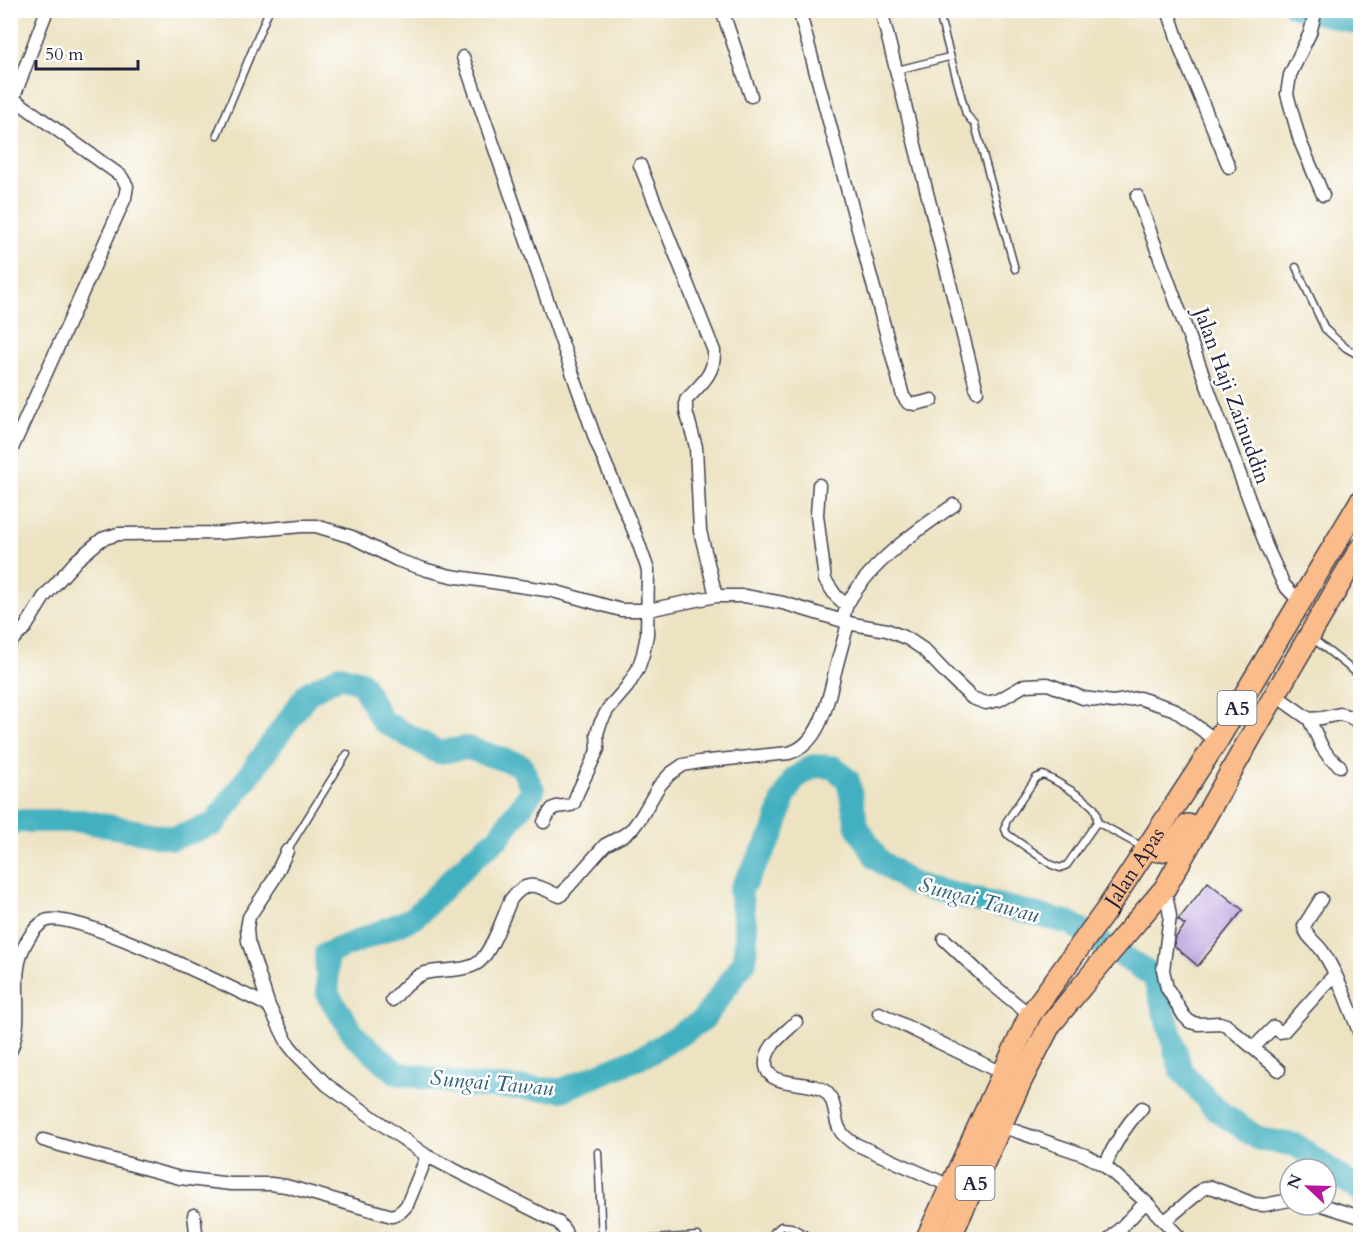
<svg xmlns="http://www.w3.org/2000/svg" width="1371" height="1250" viewBox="0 0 1371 1250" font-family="Cardo,serif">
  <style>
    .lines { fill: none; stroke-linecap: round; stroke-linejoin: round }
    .canal { stroke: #43b0c0; stroke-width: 14 }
    .river { stroke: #43b0c0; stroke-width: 24 }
    .building { fill: #b59adc }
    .lane-casing { stroke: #403f4f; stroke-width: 9 }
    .street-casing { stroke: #403f4f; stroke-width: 15 }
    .highway-casing { stroke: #403f4f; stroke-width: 24 }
    .lane { stroke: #fff; stroke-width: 6 }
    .street { stroke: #fff; stroke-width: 12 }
    .highway { stroke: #f9bc8a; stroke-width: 21 }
    .labels { text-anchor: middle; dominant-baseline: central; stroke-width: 5; stroke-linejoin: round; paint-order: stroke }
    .shield { fill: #fff; stroke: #646476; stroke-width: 1.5 }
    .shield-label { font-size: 20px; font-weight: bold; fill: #22223b }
    .street-label { font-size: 21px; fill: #22223b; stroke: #fff }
    .water-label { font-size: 22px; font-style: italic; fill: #316277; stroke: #fff }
  </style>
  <rect width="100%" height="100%" fill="#fff"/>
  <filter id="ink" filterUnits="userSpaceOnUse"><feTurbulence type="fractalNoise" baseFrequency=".0167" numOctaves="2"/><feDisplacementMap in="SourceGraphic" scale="12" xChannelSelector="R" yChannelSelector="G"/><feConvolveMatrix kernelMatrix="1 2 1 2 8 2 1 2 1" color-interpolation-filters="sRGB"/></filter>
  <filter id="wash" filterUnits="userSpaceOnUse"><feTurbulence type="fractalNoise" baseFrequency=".008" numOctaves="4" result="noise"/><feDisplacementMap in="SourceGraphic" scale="24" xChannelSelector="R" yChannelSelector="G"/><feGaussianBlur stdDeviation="1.35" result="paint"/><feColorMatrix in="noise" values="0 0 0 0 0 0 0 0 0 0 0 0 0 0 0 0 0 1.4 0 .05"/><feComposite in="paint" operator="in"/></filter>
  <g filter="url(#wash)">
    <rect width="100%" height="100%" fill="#ede3c3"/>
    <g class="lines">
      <path class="canal" d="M1291 10 1360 29"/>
      <path class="river" d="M10 824 18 821H82L173 838 214 824 308 693 340 676 361 682 382 721 438 752 467 748 521 765 533 790 498 838 473 858 414 918 326 954 328 995 355 1036 397 1073 473 1086 562 1090 648 1054 702 1021 745 961 746 931 740 891 774 832 783 800 794 779 813 766 833 767 848 780 857 826 877 859 912 884 1070 923 1154 976 1181 1070 1214 1108 1259 1139 1296 1145 1360 1191"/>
    </g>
    <g id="blocks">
      <path class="building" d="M1208 882 1243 910 1198 966 1174 946 1176 937 1185 925 1178 920Z"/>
    </g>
  </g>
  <g filter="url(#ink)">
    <use href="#blocks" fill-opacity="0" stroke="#403f4f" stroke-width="1.5"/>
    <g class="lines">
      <g class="lane-casing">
        <path id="lane" d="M938 10 966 114 975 125 1015 269
          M897 70 949 57
          M217 135 269 10
          M1296 267 1325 329 1346 348 1360 356
          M1312 638 1360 676
          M1043 775C1052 778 1088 800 1094 808 1097 812 1097 816 1097 822L1067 865 1060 868 1052 865 1007 834 1005 829 1006 822 1036 778Z
          M1097 822 1144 848
          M287 851 347 754
          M598 1152 602 1240
          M638 1240 698 1236
          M770 1240 774 1232 781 1226 791 1227 815 1240"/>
      </g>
      <g class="street-casing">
        <path id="street" d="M722 10 751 96
          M799 10 903 396 908 403 916 404 932 400
          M881 10 977 391
          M1168 10 1182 53 1229 167
          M1316 10 1310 33 1290 75 1287 94 1300 141 1323 195
          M463 57 596 441 636 536 648 570 647 635 643 654 638 669 627 687 608 709 600 724 597 734 598 749 577 794 574 803 571 805C552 809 555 802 544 822
          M10 107 47 10
          M640 165 714 351C715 374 701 384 686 400V411L696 447 700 531 716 596
          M1137 196 1267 548 1284 585 1301 603
          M10 453 125 198 127 186 121 176 14 99
          M819 485 817 515 825 580 836 596 846 605
          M843 621C844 615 845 608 848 603 870 563 917 530 954 505
          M10 642 25 628 44 597 77 560 102 539 118 534 221 533 302 526H316L352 537 397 560 427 570 451 576 553 591 621 610H648L716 596H745L783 603 853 624 887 630 908 639 923 649 948 675 972 698 986 703 999 700 1025 685 1048 684 1083 698 1113 702 1139 698 1173 709 1217 741
          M1275 695 1309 719 1322 747 1329 757 1340 766
          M1309 719 1322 718 1340 714 1350 717 1360 723
          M287 851 274 879 249 917 247 928 248 941 269 1006 288 1044 297 1055 327 1085 427 1156 559 1223 565 1231 568 1240
          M1165 888 1170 916 1163 970 1167 988 1184 1016 1190 1022 1198 1024 1220 1023 1226 1025 1279 1070
          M1321 899 1304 926C1305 936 1317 943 1323 952 1339 977 1349 1007 1360 1034
          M944 939 987 980 1030 1015
          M392 1000C401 991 412 977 425 973 440 969 467 972 479 962 492 951 504 915 511 899 529 877 538 887 560 896L605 845 624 835 633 828 641 817 659 786 670 774 683 765 699 762 789 753C821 744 828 700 835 672 839 656 844 639 848 623
          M879 1013 1002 1073
          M796 1022C784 1034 764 1047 766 1066 769 1089 812 1079 826 1092 837 1102 833 1118 840 1130 843 1136 848 1139 853 1143L950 1186
          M1253 1048 1274 1027 1280 1032 1284 1031 1335 974
          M10 1052C27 1016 6 977 27 941 31 934 37 925 45 921 73 908 235 990 269 1006
          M1001 1126 1085 1155 1105 1166 1146 1202 1182 1240
          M43 1140 74 1149 180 1178 231 1184H271L286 1186 392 1216C399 1214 402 1211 407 1205L427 1156
          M1105 1166C1114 1143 1125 1126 1142 1108
          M1322 1205 1360 1217
          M194 1215 197 1240
          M1165 1221 1203 1189 1211 1187 1254 1204 1264 1205 1290 1200
          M1109 1240 1146 1202"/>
      </g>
      <g class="highway-casing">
        <g id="highway">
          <path d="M1146 849 1159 851 1170 849 1188 825"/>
          <path id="s1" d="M926 1240 1030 1015 1107 909 1217 741 1360 502"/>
          <path d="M949 1240 1021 1081 1050 1025 1096 969 1165 888 1258 724 1360 549"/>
        </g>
      </g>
      <use href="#lane" class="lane"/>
      <use href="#street" class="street"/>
      <use href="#highway" class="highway"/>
    </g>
  </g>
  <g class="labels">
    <g class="shield">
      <rect x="1217.5" y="691" width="39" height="34" rx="4.5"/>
      <rect x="955.5" y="1166" width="39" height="34" rx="4.5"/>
    </g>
    <g class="shield-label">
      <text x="1237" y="708">A5</text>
      <text x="975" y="1183">A5</text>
    </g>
    <g class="street-label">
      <text transform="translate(1232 396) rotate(70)">Jalan Haji Zainuddin</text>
      <text stroke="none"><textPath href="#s1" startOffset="429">Jalan Apas</textPath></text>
    </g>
    <g class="water-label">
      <text transform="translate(979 900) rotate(15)">Sungai Tawau</text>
      <text transform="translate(492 1083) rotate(5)">Sungai Tawau</text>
    </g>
  </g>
  <rect width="1371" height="1250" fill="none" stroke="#fff" stroke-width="36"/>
  <g transform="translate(1308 1187) rotate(292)"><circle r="28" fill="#ffffff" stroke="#a7a7b1" stroke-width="1.5"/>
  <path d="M0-4.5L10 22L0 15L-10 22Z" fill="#b5179e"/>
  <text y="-9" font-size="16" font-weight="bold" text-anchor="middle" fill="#22223b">N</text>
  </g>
  <path d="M36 60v9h102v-9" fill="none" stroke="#22223b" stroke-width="3"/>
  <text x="45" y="60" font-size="18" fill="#22223b" stroke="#ffffff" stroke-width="4.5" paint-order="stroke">50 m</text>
</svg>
